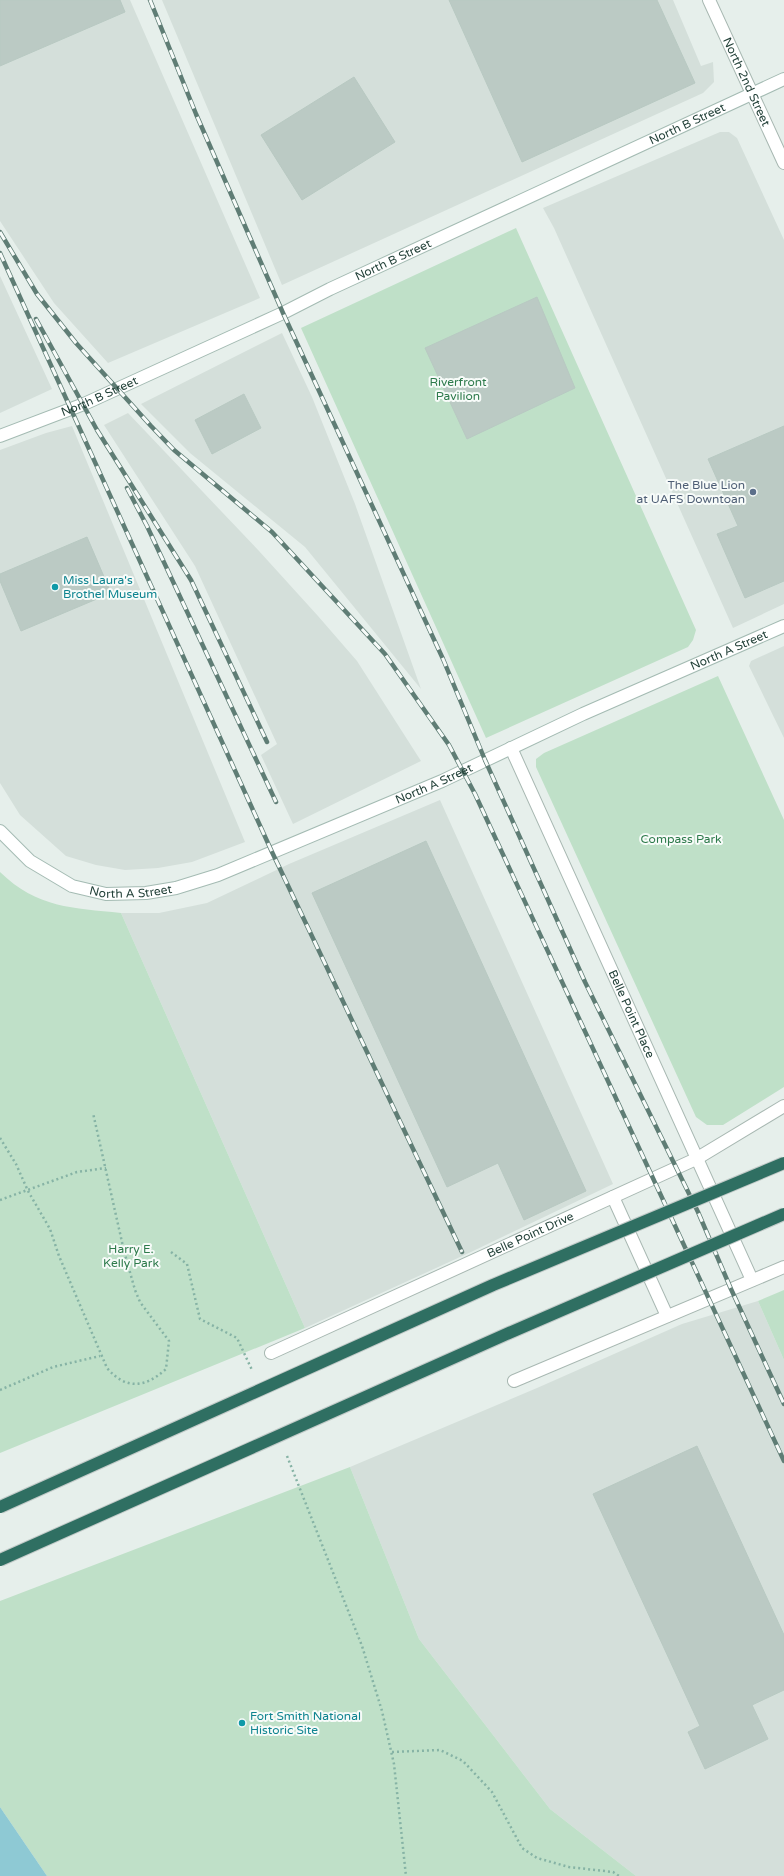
<svg xmlns="http://www.w3.org/2000/svg" width="784" height="1876" viewBox="0 0 784 1876" font-family="'Varela Round',sans-serif">
  <style>
    .built { fill: #d4dfda }
    .green { fill: #bfe0c8 }
    .water { fill: #8ec9d4 }
    .building { fill: #bbcac4; stroke: #b8c9c2 }
    .lines { fill: none; stroke-linecap: round; stroke-linejoin: round }
    .lane-casing { stroke: #a8b8b2; stroke-width: 14 }
    .street-casing { stroke: #a8b8b2; stroke-width: 14 }
    .secondary-casing { stroke: #a4bbb3; stroke-width: 14 }
    .path { stroke: #86b3a5; stroke-width: 2.5; stroke-dasharray: 2 3; stroke-linecap: butt }
    .lane { stroke: #fff; stroke-width: 12 }
    .street { stroke: #fff; stroke-width: 12 }
    .secondary { stroke: #fff; stroke-width: 12 }
    .rail-casing { stroke: #5f7d75; stroke-width: 4.5 }
    .rail { stroke: #f7fbf9; stroke-width: 3; stroke-dasharray: 9; stroke-linecap: butt }
    .highway-bridge-casing { stroke: #c2cac8; stroke-width: 14; stroke-linecap: butt }
    .highway-bridge { stroke: #2f6f62; stroke-width: 12 }
    .service-dot { fill: #5c6f8a; stroke: #f7fbf9; stroke-width: 1.5 }
    .culture-dot { fill: #0f9aa8; stroke: #f7fbf9; stroke-width: 1.5 }
    .labels { text-anchor: middle; dominant-baseline: central; stroke-width: 4; stroke-linejoin: round; paint-order: stroke }
    .street-label { font-size: 12px; fill: #24423a; stroke: #f7fbf9 }
    .park-label { font-size: 12px; fill: #2d7a4b; stroke: #f7fbf9 }
    .service-label { font-size: 12px; fill: #4e5e75; stroke: #f7fbf9; text-anchor: end }
    .culture-label { font-size: 12px; fill: #0d838f; stroke: #f7fbf9; text-anchor: start }
  </style>
  <rect width="100%" height="100%" fill="#e6efeb"/>
  <path class="built" d="M0 0H130L260 298 108 363 54 303 0 221Z
    M162 0H673L701 66 713 62 714 82 703 93 282 285Z
    M720 132H729L737 138 784 240V604L733 628 554 228 543 208Z
    M0 276 52 389 0 413Z
    M282 333 312 397 355 504 421 689 305 547 190 453 141 404Z
    M128 413 259 551 318 616 357 661 421 761 293 824 261 755 277 744 195 566 104 425Z
    M72 426 245 842 192 862 158 868 125 870 96 865 66 856 20 815 0 783V450L46 433Z
    M784 646V738L749 666 751 661Z
    M440 800 613 1184 471 1252 305 1328 121 913H159L207 903 289 864Z
    M758 1301 784 1360V1876H636L550 1809 419 1639 350 1467 537 1388 682 1324Z"/>
  <path class="green" d="M516 228 696 630 693 640 688 647 486 738 301 328Z
    M718 676 784 820V1087L723 1125H707L696 1117 536 767V759L544 753Z
    M0 872C37 908 73 908 121 913L305 1328 0 1453Z
    M784 1290V1360L758 1301Z
    M350 1467 419 1639 550 1809 636 1876H47L0 1807V1601Z"/>
  <path class="water" d="M0 1807 47 1876H0Z"/>
  <path class="building" d="M0 0H120L125 12 0 66Z
    M449 0H657L695 83 522 162Z
    M354 77 395 142 302 200 261 135Z
    M537 297 575 388 467 439 425 348Z
    M244 394 261 428 212 454 195 420Z
    M784 426V581L745 598 717 534 738 526 708 459Z
    M87 537 111 593 21 631 0 581V574Z
    M426 841 586 1191 524 1220 498 1163 447 1187 312 893Z
    M697 1446 784 1635V1690L752 1705 768 1739 705 1769 688 1732 700 1726 593 1494Z"/>
  <g class="lines">
    <g class="lane-casing">
      <path id="lane" d="M613 1197 667 1316"/>
    </g>
    <g class="street-casing">
      <g id="street">
        <path id="s1" d="M709 0 784 163"/>
        <path id="s2" d="M511 748 752 1280"/>
        <path id="s3" d="M271 1353 696 1159 784 1106"/>
        <path d="M514 1381 784 1267"/>
      </g>
    </g>
    <g class="secondary-casing">
      <g id="secondary">
        <path id="s4" d="M0 436 84 404 283 313 330 289 784 79"/>
        <path id="s5" d="M0 831 30 861 72 886 106 894 146 893 176 888 218 875 442 781 583 714 784 626"/>
      </g>
    </g>
    <path class="path" d="M0 1138 16 1164 28 1191 50 1229 59 1256 107 1368C126 1390 145 1388 166 1369L169 1341 140 1302 135 1290 124 1251 93 1113
      M0 1200 77 1172 106 1168
      M171 1252 187 1264 200 1319 237 1338 252 1370
      M0 1390 53 1367 100 1356
      M287 1456 362 1646 382 1711 394 1764 406 1876
      M392 1752 440 1750 463 1761 492 1792 522 1848 537 1858 569 1867 613 1872 619 1876"/>
    <use href="#lane" class="lane"/>
    <use href="#street" class="street"/>
    <use href="#secondary" class="secondary"/>
    <g class="rail-casing">
      <path id="rail" d="M150 0 196 114 283 313 443 659 485 760 585 982 698 1212 731 1289 784 1404
        M0 232 37 294 76 343 151 426 174 450 272 532 385 654 449 745 475 794 784 1461
        M0 253 272 852 462 1252
        M36 319 97 430 191 580 267 742
        M127 488 147 526 276 802"/>
    </g>
    <use href="#rail" class="rail"/>
    <g class="highway-bridge-casing">
      <path id="highway-bridge" d="M0 1507 493 1285 784 1163
        M0 1560 509 1333 784 1214"/>
    </g>
    <use href="#highway-bridge" class="highway-bridge"/>
  </g>
  <circle class="service-dot" cx="753" cy="492" r="4"/>
  <g class="culture-dot">
    <circle cx="55" cy="587" r="4"/>
    <circle cx="242" cy="1723" r="4"/>
  </g>
  <g class="labels">
    <g class="street-label">
      <text stroke="none"><textPath href="#s1" startOffset="90">North 2nd Street</textPath></text>
      <text stroke="none"><textPath href="#s4" startOffset="755">North B Street</textPath></text>
      <text stroke="none"><textPath href="#s4" startOffset="431">North B Street</textPath></text>
      <text stroke="none"><textPath href="#s4" startOffset="107">North B Street</textPath></text>
      <text stroke="none"><textPath href="#s5" startOffset="799">North A Street</textPath></text>
      <text stroke="none"><textPath href="#s5" startOffset="475">North A Street</textPath></text>
      <text stroke="none"><textPath href="#s5" startOffset="151">North A Street</textPath></text>
      <text stroke="none"><textPath href="#s2" startOffset="292">Belle Point Place</textPath></text>
      <text stroke="none"><textPath href="#s3" startOffset="285">Belle Point Drive</textPath></text>
    </g>
    <g class="park-label">
      <text x="458" y="382">Riverfront<tspan x="458" dy="14">Pavilion</tspan></text>
      <text x="681" y="839">Compass Park</text>
      <text x="131" y="1249">Harry E.<tspan x="131" dy="14">Kelly Park</tspan></text>
    </g>
    <g class="service-label">
      <text x="745" y="485">The Blue Lion<tspan x="745" dy="14">at UAFS Downtoan</tspan></text>
    </g>
    <g class="culture-label">
      <text x="63" y="580">Miss Laura's<tspan x="63" dy="14">Brothel Museum</tspan></text>
      <text x="250" y="1716">Fort Smith National<tspan x="250" dy="14">Historic Site</tspan></text>
    </g>
  </g>
</svg>
